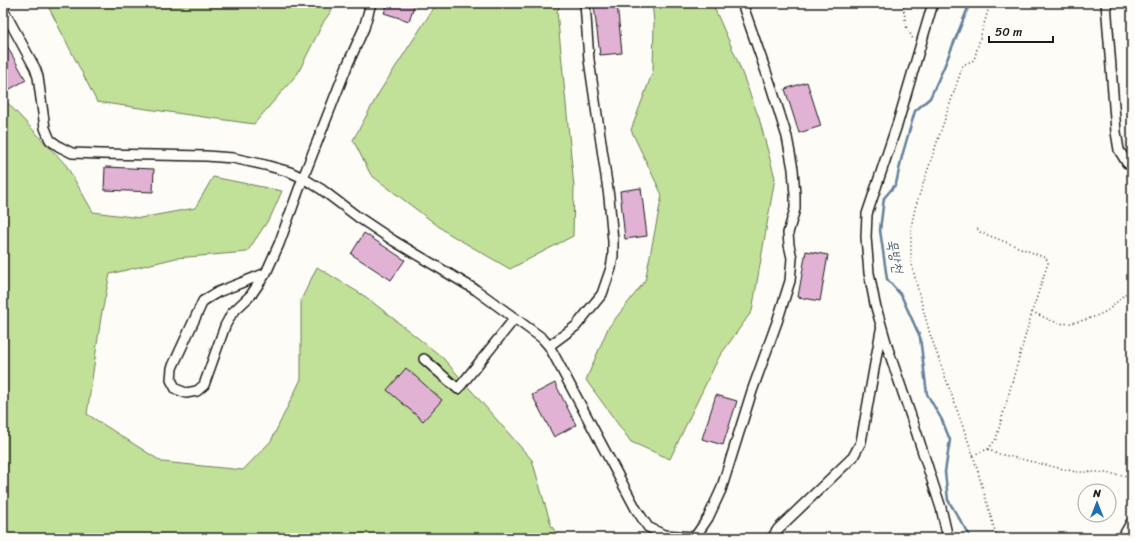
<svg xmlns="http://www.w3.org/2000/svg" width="1135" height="541" viewBox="0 0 1135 541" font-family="Sriracha,'Poor Story',sans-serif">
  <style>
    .green { fill: #c1e199; stroke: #6e7e5a }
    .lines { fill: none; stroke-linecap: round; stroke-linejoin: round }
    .stream { stroke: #63809a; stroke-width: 2.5 }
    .building { fill: #e1b2d4; stroke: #1c1c1c }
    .minor-casing { stroke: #1c1c1c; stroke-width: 12 }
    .major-casing { stroke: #1c1c1c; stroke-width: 15 }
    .path { stroke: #1c1c1c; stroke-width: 1.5; stroke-dasharray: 1 3; stroke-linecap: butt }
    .minor { stroke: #fdfcf7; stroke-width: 9 }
    .major { stroke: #fdfcf7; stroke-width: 12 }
    .labels { text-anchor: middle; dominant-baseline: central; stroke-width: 3; stroke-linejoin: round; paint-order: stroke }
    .water-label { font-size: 14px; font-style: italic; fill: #4c5e70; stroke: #fdfcf7 }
  </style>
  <rect width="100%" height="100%" fill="#fdfcf7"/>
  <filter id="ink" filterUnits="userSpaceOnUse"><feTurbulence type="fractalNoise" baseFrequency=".025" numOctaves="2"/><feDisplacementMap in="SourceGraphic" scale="8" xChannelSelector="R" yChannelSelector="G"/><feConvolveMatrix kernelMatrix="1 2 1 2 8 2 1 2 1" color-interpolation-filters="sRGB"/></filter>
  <g filter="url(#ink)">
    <path class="green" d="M48 3H337L324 21 298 73 254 124 97 102 48 6Z
      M437 3H562L557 11 574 187 573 236 510 269 446 232 371 175 353 140 380 91Z
      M652 3H711L713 5 736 57 759 118 775 178 752 311 719 357 694 408 670 459 631 442 586 380 608 328 645 281 662 195 631 130 653 71 654 22Z
      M3 98 66 165 93 212 140 218 195 208 213 177 282 191 271 216 247 252 176 258 110 274 101 317 87 414 162 462 243 470 271 441 301 379V300L317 267 366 297 442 357 532 460 551 525 559 538H3Z"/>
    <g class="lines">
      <path class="stream" d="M970 3 944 67 930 98 915 111 902 156 896 184 884 198 880 230 887 279 901 295 920 337 927 394 942 420 950 440 945 472 948 500 971 538"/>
    </g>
    <path class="building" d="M388 3H415L409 21 384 13Z
      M617 3 622 53 600 55 594 6Z
      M3 39 26 80 3 93Z
      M807 82 821 126 799 133 785 89Z
      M105 167 154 169 153 192 104 190Z
      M641 188 647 236 625 239 620 191Z
      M364 233 405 260 391 280 351 254Z
      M806 251 828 255 820 301 798 297Z
      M406 368 442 400 423 421 387 390Z
      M555 383 576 425 554 437 532 395Z
      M716 395 737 401 723 445 702 439Z"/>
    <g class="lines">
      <g class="minor-casing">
        <path id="minor" d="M933 3 898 122 867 214 866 237 869 273 875 304 888 349 916 431 941 508 948 538
          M1106 3 1116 132 1119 150 1127 163 1132 165
          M3 9 35 68 38 77 45 128 50 140 60 147 72 153 101 154 206 156 233 158 265 165 290 172 303 178 347 66 364 28 371 3
          M266 273 218 292 203 301 172 368 171 380 176 389 186 393 197 391 204 385 225 326 232 313 251 295 266 273 279 244 303 178 321 189 358 217 394 241 476 290 542 338 549 346 554 355 636 509 648 527 664 535 695 537 708 518 721 490 752 391 777 322 790 281 792 258 789 245 788 233 795 209V195L793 169 787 137 771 86 742 3
          M549 346 576 326 602 294 611 268 613 256V241L609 197 589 60 585 3
          M424 359 458 389 515 318
          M772 538 778 529 853 457 861 442 881 330"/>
      </g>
      <g class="major-casing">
        <path id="major" d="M1124 538 1132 524"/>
      </g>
      <path class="path" d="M903 3 906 26 913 39
        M990 3 974 60 963 65 961 71 915 208 911 228V261L919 294 930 334 973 455 997 538
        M1032 312C1040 315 1049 320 1058 323 1069 326 1098 317 1108 310 1117 304 1122 294 1132 290
        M988 449 995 453 1076 472H1097L1129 476
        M973 455 988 449 996 439 1032 312 1048 263 1046 258 980 232 976 227"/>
      <use href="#minor" class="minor"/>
      <use href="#major" class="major"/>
    </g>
  </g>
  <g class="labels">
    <g class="water-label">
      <text transform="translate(895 256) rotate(79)">묵방천</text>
    </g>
  </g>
  <rect width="1135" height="541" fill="none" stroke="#fdfcf7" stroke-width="16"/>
  <rect x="8" y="8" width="1119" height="525" fill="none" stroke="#1c1c1c" stroke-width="1.5" filter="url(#ink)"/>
  <g transform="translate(1097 503)"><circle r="19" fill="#fdfcf7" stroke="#a3a29f"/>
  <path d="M0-3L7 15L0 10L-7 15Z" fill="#1f6fb2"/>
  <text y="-6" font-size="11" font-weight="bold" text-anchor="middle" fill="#1c1c1c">N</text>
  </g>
  <path d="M989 36v6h64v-6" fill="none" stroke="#1c1c1c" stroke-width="2"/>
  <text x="995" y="36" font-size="12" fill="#1c1c1c" stroke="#fdfcf7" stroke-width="3" paint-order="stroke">50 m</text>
</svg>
